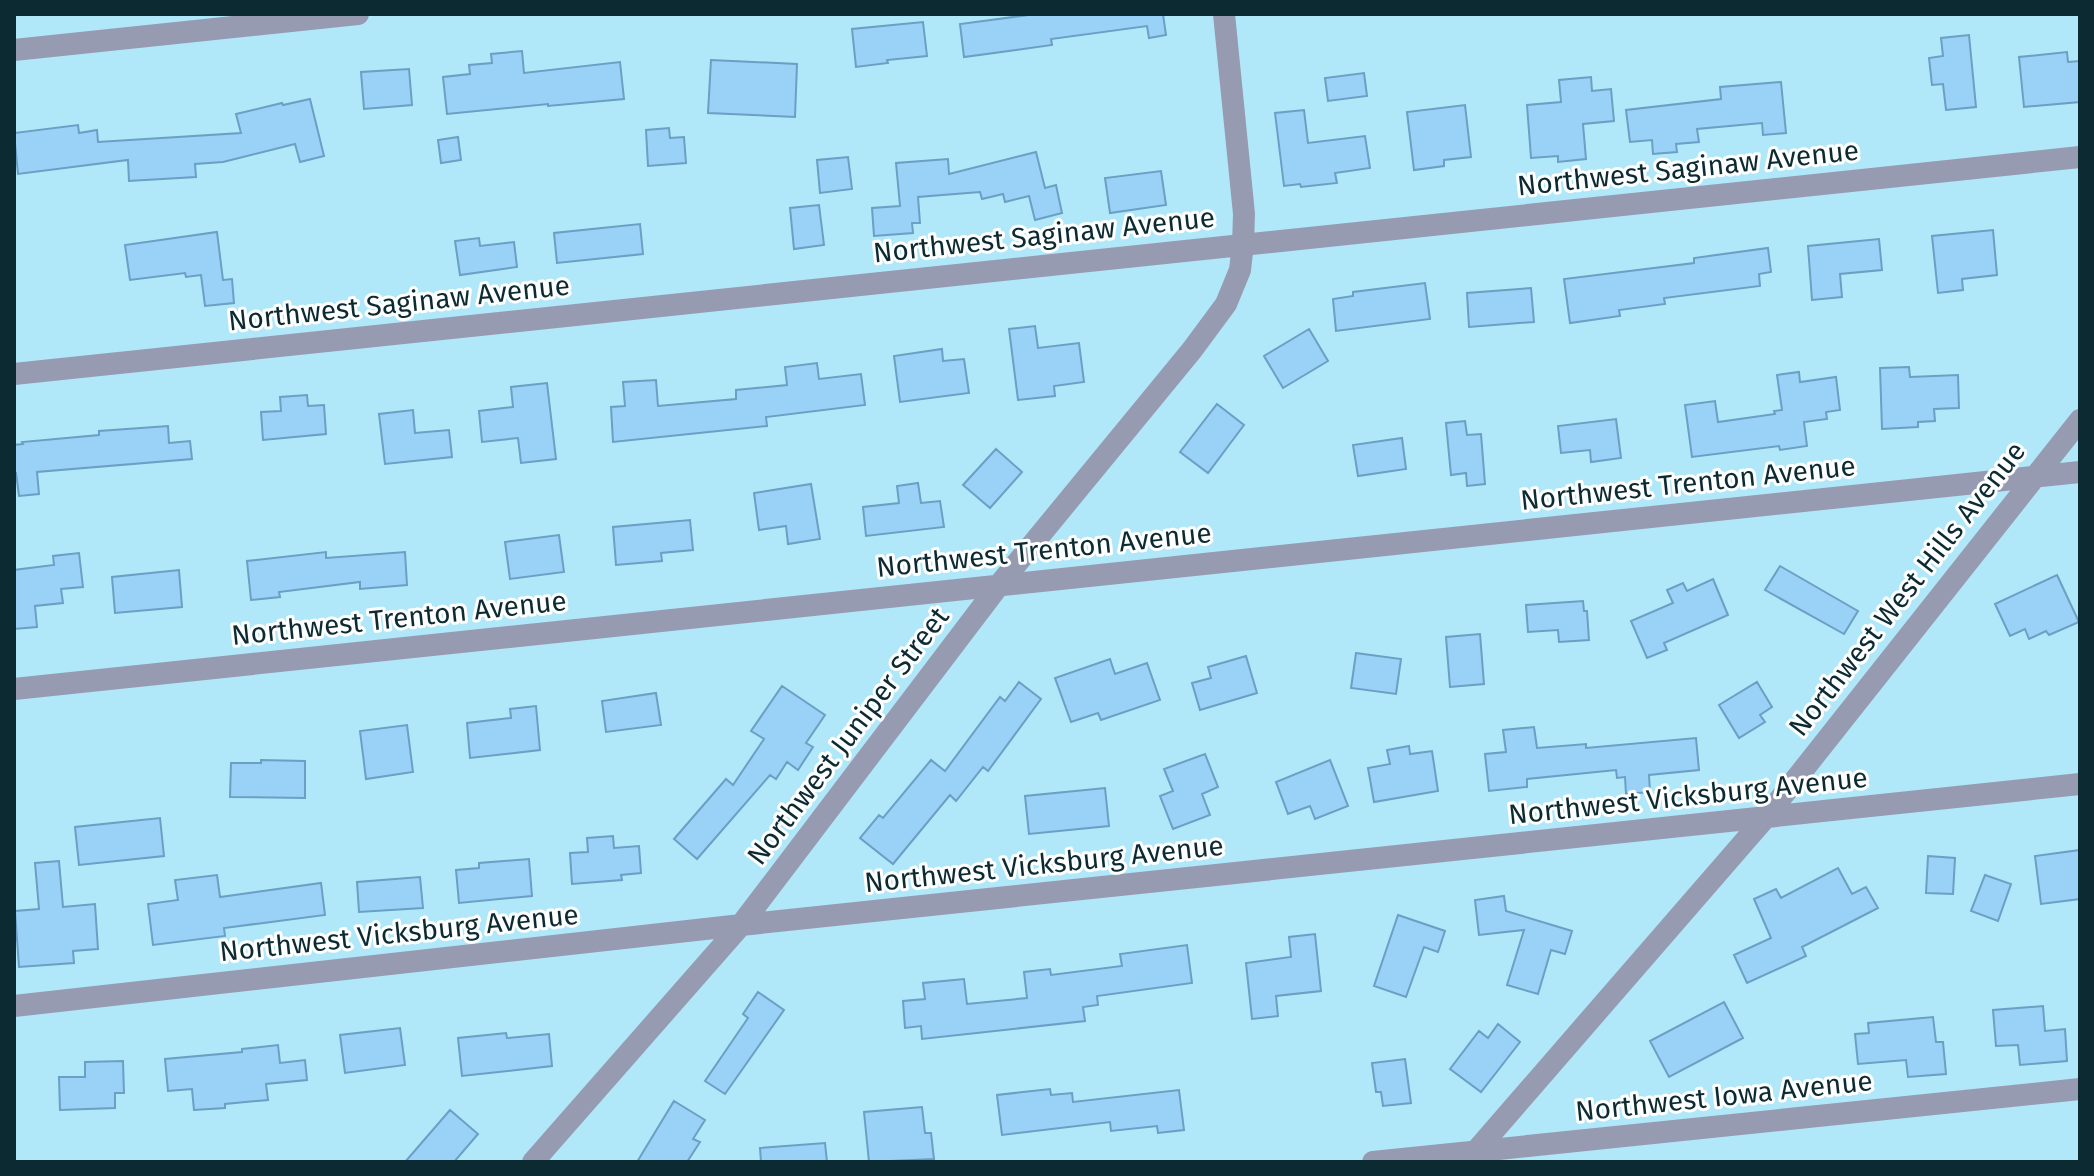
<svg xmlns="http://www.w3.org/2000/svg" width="2094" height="1176" viewBox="0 0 2094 1176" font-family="'Fira Sans',sans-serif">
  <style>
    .building { fill: #9ad1f6; stroke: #6b9fc3; stroke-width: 2 }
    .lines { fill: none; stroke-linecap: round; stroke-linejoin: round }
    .street { stroke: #979bb2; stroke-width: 22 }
    .labels { text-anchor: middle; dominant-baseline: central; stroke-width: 6; stroke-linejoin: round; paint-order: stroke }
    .street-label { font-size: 28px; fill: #0c2a32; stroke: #fefefe }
  </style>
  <rect width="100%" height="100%" fill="#b0e8f9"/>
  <path class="building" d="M1036 14H1163L1166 35 1149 38 1147 26 1051 39 1052 45 964 57 960 24Z
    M923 22 927 56 887 60 888 63 856 67 852 29Z
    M1969 35 1976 107 1946 110 1943 84 1932 85 1929 58 1943 56 1941 38Z
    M522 51 524 73 620 62 624 99 548 106V104L447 114 443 77 470 74 469 65 492 63 491 54Z
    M2067 52 2068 62 2080 61V102L2024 107 2019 57Z
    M711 60 797 64 795 117 708 113Z
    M409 69 412 105 364 109 361 72Z
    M1364 73 1367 96 1328 101 1325 78Z
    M1591 77 1592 91 1611 89 1614 121 1583 124 1586 159 1558 162V156L1531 158 1527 105 1561 102 1559 80Z
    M1781 82 1786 133 1763 135 1762 123 1697 129 1699 142 1676 144 1677 152 1653 154 1652 140 1630 142 1626 110 1721 99 1720 87Z
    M310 99 324 156 300 162 295 144 223 162 195 164 196 177 129 181 128 160 18 174 14 133 78 125 79 133 97 130 98 142 241 133 236 114 282 103 283 105Z
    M1465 105 1471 157 1444 160V166L1414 170 1407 112Z
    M1304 110 1308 143 1365 136 1370 168 1335 173 1337 183 1301 187 1300 184 1284 186 1275 113Z
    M669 128 670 138 684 137 686 163 648 166 646 130Z
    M458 137 461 160 441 163 438 140Z
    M1036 152 1045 188 1056 185 1062 213 1035 220 1029 196 1005 202 1003 194 982 199 980 192 918 197 920 223H912L913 233 874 236 872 208 900 206 896 163 948 159 949 174Z
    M848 157 852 189 820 193 817 160Z
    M1161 171 1166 205 1110 213 1105 178Z
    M819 205 824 245 794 249 790 208Z
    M640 224 643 254 557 263 554 233Z
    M1993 230 1997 275 1962 279 1963 290 1938 293 1932 236Z
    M217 232 223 280 232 279 234 303 205 306 201 275 186 277 185 273 130 280 125 245Z
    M479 238 480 246 514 242 517 267 460 275 455 241Z
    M1879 239 1882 270 1840 274 1842 297 1812 300 1808 246Z
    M1768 248 1771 272 1759 274 1760 286 1664 298 1665 304 1619 310 1620 316 1570 323 1564 279 1694 263V258Z
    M1425 283 1430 319 1336 331 1333 299 1353 296V292Z
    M1531 288 1534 322 1469 327 1467 293Z
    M1035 326 1038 348 1079 343 1084 382 1054 386 1055 396 1018 400 1009 329Z
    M1309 329 1328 361 1283 388 1264 356Z
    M942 349 943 361 964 359 969 393 900 402 894 356Z
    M817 363 819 379 861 374 865 405 766 417 767 426 613 442 611 407 625 406 623 382 656 380 658 406 736 399V390L787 385 785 367Z
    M1909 367 1910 377 1958 375 1959 408 1934 409 1935 421 1918 422V427L1882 429 1880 368Z
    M1799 372 1800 382 1836 377 1840 410 1826 412 1827 419 1804 422 1807 446 1780 450 1779 446 1692 457 1685 405 1715 401 1718 422 1775 414 1774 411 1782 410 1777 375Z
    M547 383 556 459 521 463 518 438 482 442 479 411 513 407 511 387Z
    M307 395 308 406 324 405 326 434 263 440 261 412 281 411 280 397Z
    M1217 404 1244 425 1208 473 1180 452Z
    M413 410 415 433 449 430 452 457 385 464 379 414Z
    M1616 419 1621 458 1591 462 1590 450 1561 453 1558 426Z
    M1465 421 1467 435 1481 434 1485 484 1467 486 1466 473 1451 475 1446 423Z
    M168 426 169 443 190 441 192 459 37 472 39 494 19 496 16 473H14V445L23 444 22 442 99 435V431Z
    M1402 438 1406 469 1358 476 1353 445Z
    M996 449 1022 472 990 508 963 485Z
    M918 483 921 503 940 501 944 527 866 536 863 507 899 503 897 486Z
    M811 484 820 539 788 544 786 526 759 530 754 493Z
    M690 520 693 550 661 553 662 561 616 565 613 527Z
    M559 535 564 572 510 579 505 542Z
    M326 552V558L405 552 407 585 360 589V582L279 592 280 597 251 600 247 561Z
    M79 553 83 587 61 589 63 603 35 606 37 627 14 629V570L54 565 53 556Z
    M1780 566 1858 611 1844 634 1765 590Z
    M179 570 182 607 115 613 112 577Z
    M2057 575 2079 622 2049 635 2046 631 2029 639 2025 629 2010 636 1995 604Z
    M1713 579 1728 615 1664 643 1667 650 1647 658 1631 621 1673 603 1667 590 1683 583 1687 591Z
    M1583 601 1584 611H1587L1589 640 1559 642 1558 630 1528 632 1526 605Z
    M1480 634 1484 684 1450 687 1446 637Z
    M1356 653 1401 659 1396 694 1351 688Z
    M1246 656 1257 693 1200 710 1192 683 1211 678 1208 667Z
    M1110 659 1115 674 1147 663 1160 700 1101 720 1098 713 1071 722 1055 678Z
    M1019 682 1041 699 988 771 983 767 956 801 950 795 893 864 860 838 879 815 883 818 931 760 945 771 1000 697 1005 701Z
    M1757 682 1772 707 1760 715 1765 722 1739 738 1719 705Z
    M782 686 825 715 806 743 813 747 798 770 787 762 776 779 770 775 697 859 674 839 726 779 733 785 764 739 751 731Z
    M656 693 661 725 606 732 602 701Z
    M536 706 540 750 470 758 467 723 511 718 510 709Z
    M407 725 413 772 366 779 360 731Z
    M1534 727 1537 748 1586 744V748L1696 738 1699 770 1649 775 1650 792 1626 794 1625 777 1617 778 1616 770 1527 779V787L1489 791 1485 754 1506 752 1503 730Z
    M1409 746 1410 754 1432 751 1438 791 1374 802 1368 768 1390 764 1387 750Z
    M1205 754 1218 787 1202 794 1210 815 1173 829 1160 796 1173 791 1164 769Z
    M261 760 305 761V798L230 797 231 763H261Z
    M1330 760 1348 806 1315 819 1310 806 1288 814 1276 782Z
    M1105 788 1109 826 1029 834 1025 796Z
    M160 818 164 856 79 865 75 827Z
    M613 836 614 848 639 846 641 873 621 875 622 880 572 884 570 853 588 852 587 838Z
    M2080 850V899L2041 904 2035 856Z
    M1928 856 1955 858 1953 894 1926 893Z
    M529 859 532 896 459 903 456 870 479 868V863Z
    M59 861 63 907 95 904 98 949 73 951 74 963 19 967 15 911 39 909 35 863Z
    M1838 868 1852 894 1866 887 1878 908 1802 947 1806 956 1747 983 1734 955 1771 938 1754 899 1776 889 1781 898Z
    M217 875 220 897 321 883 325 915 224 928 225 936 153 945 148 904 178 900 175 880Z
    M1985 875 2011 884 1998 921 1971 911Z
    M420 877 423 908 359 912 357 882Z
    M1504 896 1506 911 1572 931 1565 954 1551 950 1538 994 1507 985 1524 930 1479 935 1475 900Z
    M1398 915 1445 931 1438 952 1424 947 1406 997 1374 986Z
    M1315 934 1321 991 1276 996 1278 1016 1252 1019 1246 963 1291 957 1289 937Z
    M1187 945 1192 983 1097 996 1098 1005 1083 1007 1085 1021 922 1039 921 1026 905 1028 903 1001 925 999 923 983 964 979 967 1004 1027 998 1024 972 1050 969 1051 975 1122 966 1120 954Z
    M758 992 784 1010 725 1094 705 1081 748 1018 743 1014Z
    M1724 1002 1743 1038 1669 1077 1650 1041Z
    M2043 1006 2045 1031 2065 1029 2067 1061 2020 1065 2018 1045 1996 1046 1993 1010Z
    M1933 1017 1936 1042H1943L1946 1074 1908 1077 1906 1060 1858 1064 1855 1034 1869 1033 1868 1023Z
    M1498 1024 1520 1042 1481 1092 1450 1069 1479 1031 1488 1038Z
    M400 1028 405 1065 345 1073 340 1035Z
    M506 1033 507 1038 549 1034 552 1066 462 1076 458 1038Z
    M278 1045 280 1063 305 1060 307 1080 266 1084 268 1100 225 1104V1108L194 1110 192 1089 168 1091 165 1059 242 1052V1049Z
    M1405 1059 1411 1103 1383 1106 1381 1092H1376L1372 1063Z
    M123 1061 124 1093H115V1108L60 1110 59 1077H85V1062Z
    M1050 1089 1051 1095 1072 1093 1073 1102 1179 1090 1184 1130 1158 1133 1157 1126 1111 1131 1110 1122 1002 1135 997 1095Z
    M674 1101 705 1120 693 1139 700 1142 687 1162H637Z
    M922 1107 925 1133H931L934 1159 869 1162 864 1112Z
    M450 1110 478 1134 454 1162H405Z
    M825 1143 827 1162H761L760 1148Z"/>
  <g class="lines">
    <path class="street" d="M14 50 358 14
      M14 374 2080 157
      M14 689 2080 472
      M14 1006 741 925 2080 784
      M533 1162 741 925 999 585 1192 350 1226 304 1240 270 1243 244 1244 214 1224 14
      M1373 1162 2080 1089
      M1473 1162 1476 1151 1765 818 2080 420"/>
  </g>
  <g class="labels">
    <g class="street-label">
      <text transform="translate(1688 168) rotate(-6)">Northwest Saginaw Avenue</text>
      <text transform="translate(1044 235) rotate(-6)">Northwest Saginaw Avenue</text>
      <text transform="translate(399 303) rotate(-6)">Northwest Saginaw Avenue</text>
      <text transform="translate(1688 483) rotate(-6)">Northwest Trenton Avenue</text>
      <text transform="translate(1044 550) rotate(-6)">Northwest Trenton Avenue</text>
      <text transform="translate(1907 589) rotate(-52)">Northwest West Hills Avenue</text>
      <text transform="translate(399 618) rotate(-6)">Northwest Trenton Avenue</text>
      <text transform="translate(848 736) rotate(-53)">Northwest Juniper Street</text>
      <text transform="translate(1688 796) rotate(-6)">Northwest Vicksburg Avenue</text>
      <text transform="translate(1044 864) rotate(-6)">Northwest Vicksburg Avenue</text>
      <text transform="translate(399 933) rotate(-6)">Northwest Vicksburg Avenue</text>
      <text transform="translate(1724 1096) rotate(-6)">Northwest Iowa Avenue</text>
    </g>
  </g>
  <rect width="2094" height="1176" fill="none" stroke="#0c2a32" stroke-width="32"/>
</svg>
